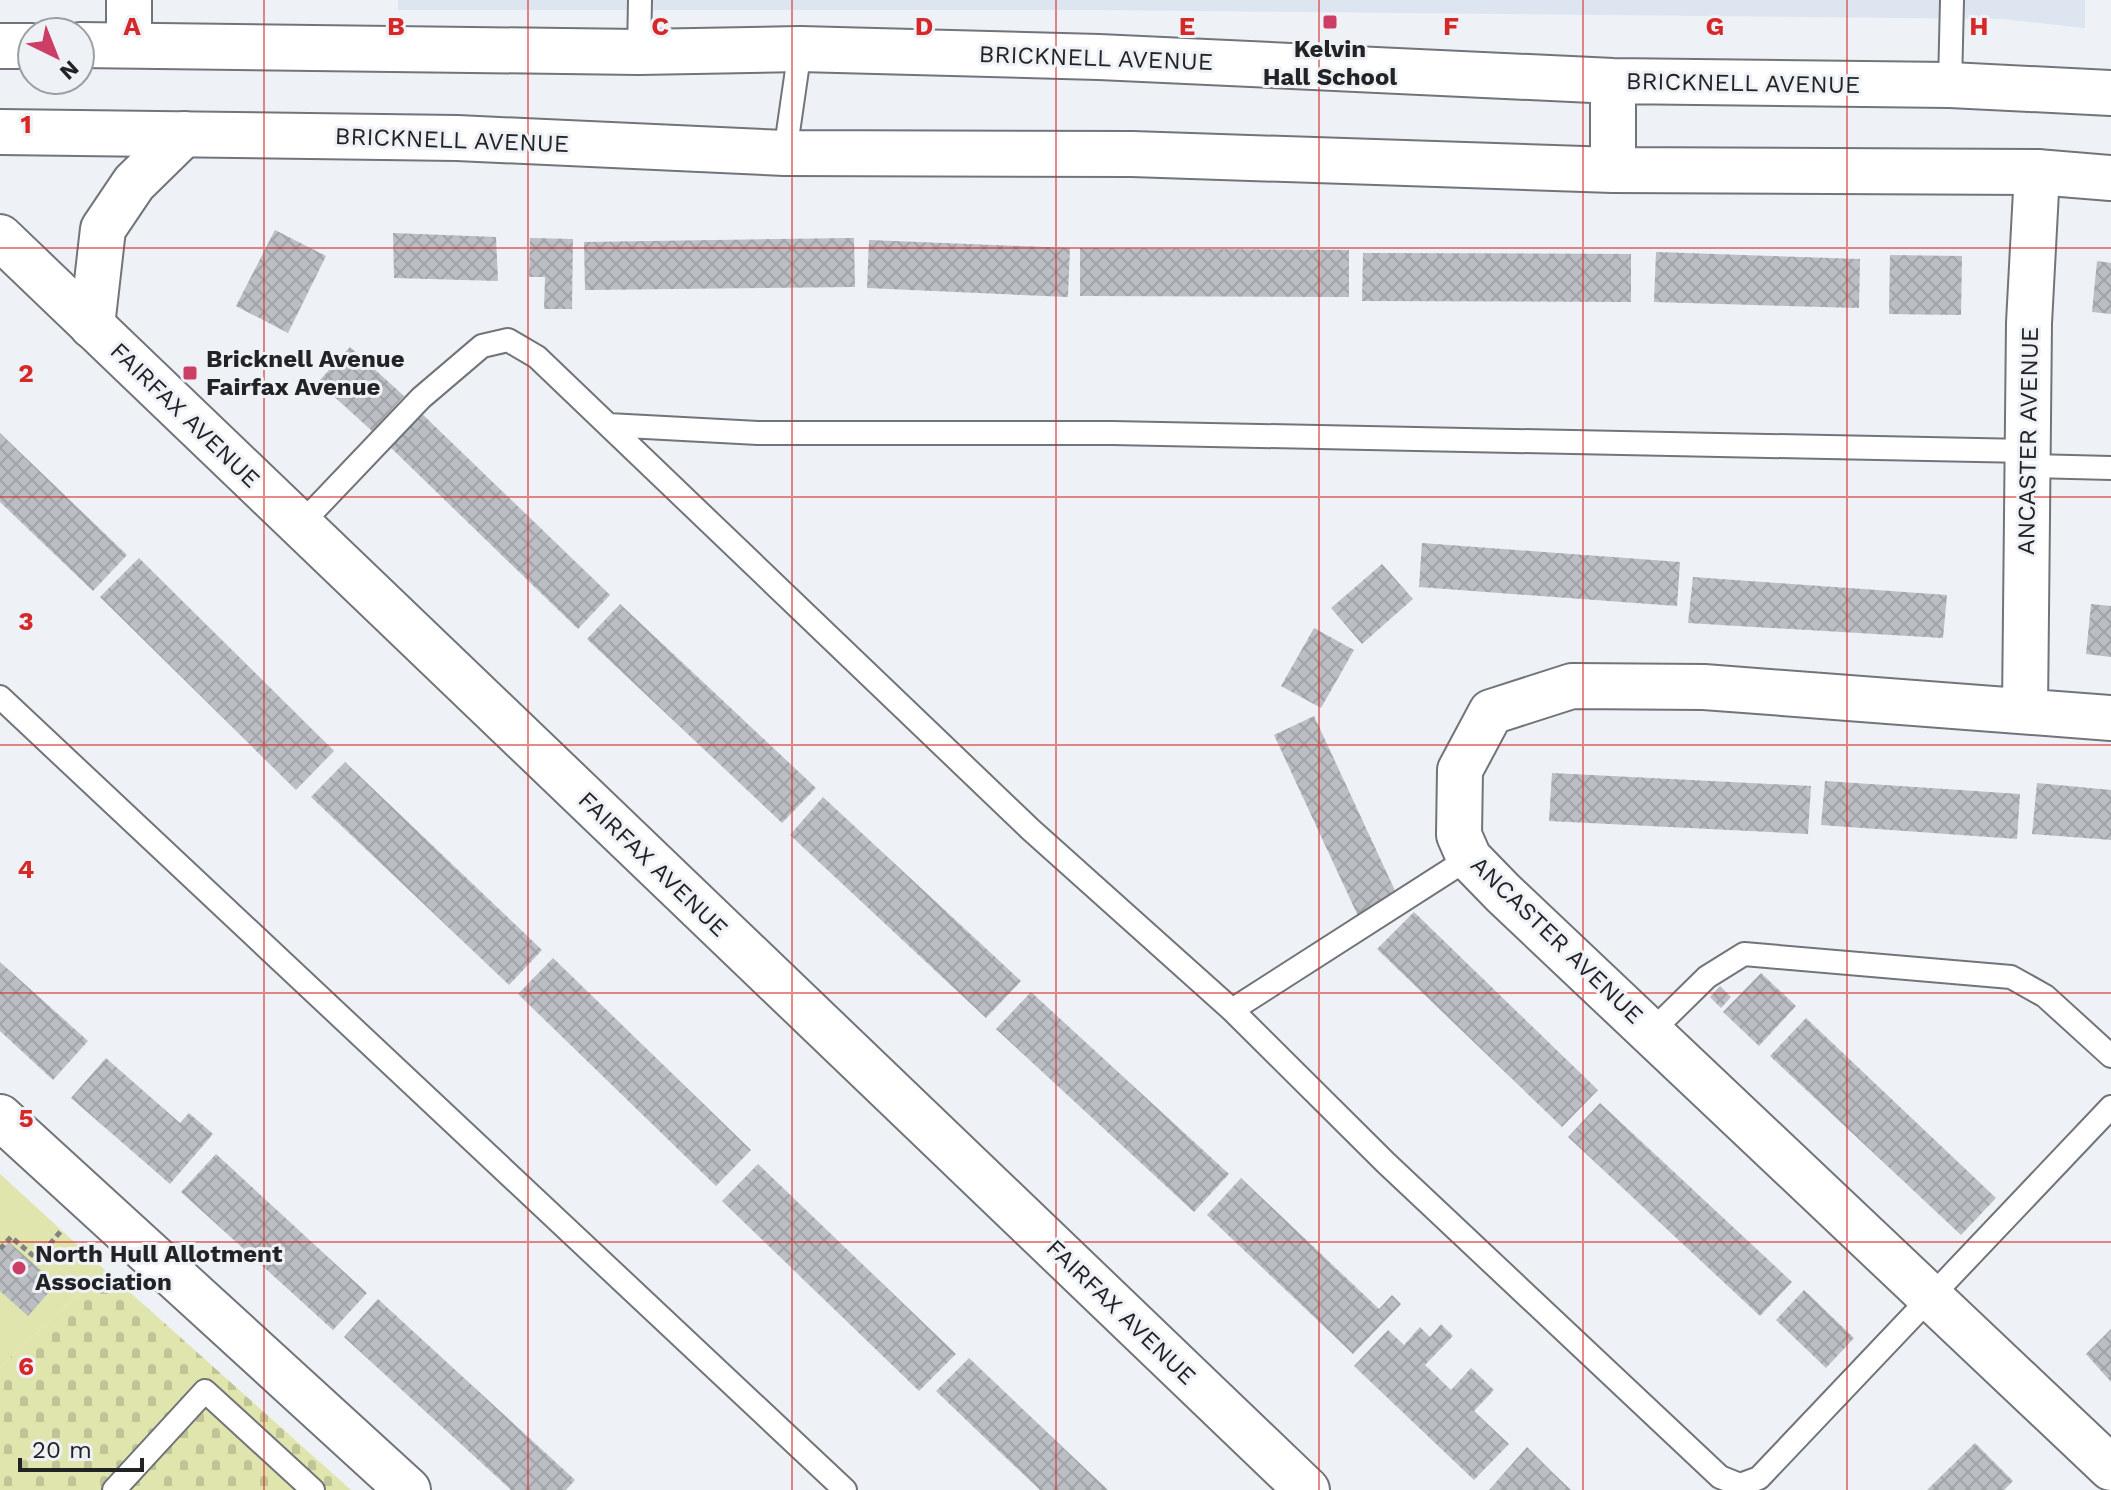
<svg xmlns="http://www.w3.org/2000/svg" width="2111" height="1490" viewBox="0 0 2111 1490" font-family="'Work Sans',sans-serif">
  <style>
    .built { fill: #dde6f0 }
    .cemetery { fill: url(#cemetery-stones) }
    .green { fill: #e0e5ae }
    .building { fill: url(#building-cross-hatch) }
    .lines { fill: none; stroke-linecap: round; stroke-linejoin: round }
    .service-casing { stroke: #717478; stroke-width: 26 }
    .minor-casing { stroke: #717478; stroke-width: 48 }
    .tertiary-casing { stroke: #717478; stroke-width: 48 }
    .path { stroke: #808285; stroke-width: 5; stroke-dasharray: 6 4; stroke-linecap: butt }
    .service { stroke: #fff; stroke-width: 22 }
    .minor { stroke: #fff; stroke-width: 44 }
    .tertiary { stroke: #fff; stroke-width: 44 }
    .grid { fill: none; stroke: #d62828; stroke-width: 2; stroke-opacity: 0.55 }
    .poi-dot { fill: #cd3e66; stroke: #eef1f6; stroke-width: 3 }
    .labels { text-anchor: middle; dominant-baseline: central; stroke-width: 6; stroke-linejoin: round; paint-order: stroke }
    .poi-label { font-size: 24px; font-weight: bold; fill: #212324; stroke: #eef1f6; text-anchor: start }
    .street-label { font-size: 24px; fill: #212324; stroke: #eef1f6 }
    .grid-label { font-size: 26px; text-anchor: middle; font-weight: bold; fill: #d62828; stroke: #eef1f6; stroke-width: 6; stroke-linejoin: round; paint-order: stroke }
  </style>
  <defs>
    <pattern id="cemetery-stones" width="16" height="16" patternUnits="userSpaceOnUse" patternTransform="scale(2)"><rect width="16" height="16" fill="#e0e5ae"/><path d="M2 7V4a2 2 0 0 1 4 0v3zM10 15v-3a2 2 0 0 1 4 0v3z" fill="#c0c496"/></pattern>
    <pattern id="building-cross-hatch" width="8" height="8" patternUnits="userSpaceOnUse" patternTransform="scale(2)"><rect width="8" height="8" fill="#bbbfc3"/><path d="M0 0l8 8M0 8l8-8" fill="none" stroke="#a0a4a7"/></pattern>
  </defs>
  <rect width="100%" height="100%" fill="#eef1f6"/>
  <path class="built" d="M398 0H2085V28L2001 19 1101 10H398Z"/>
  <path class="cemetery" d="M105 1270 351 1490H0V1367Z"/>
  <path class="green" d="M0 1174 105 1270 0 1367Z"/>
  <path class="building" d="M275 230 326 256 288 333 236 306Z
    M393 233 496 237 498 281 394 278Z
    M530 238 573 239 572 309H544L545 277H529Z
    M854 238 855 287 585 290 584 242Z
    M869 240 1070 248 1068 297 867 288Z
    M1080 248 1349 250V297L1080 296Z
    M1656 252 1860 259 1859 308 1654 302Z
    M1363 253 1631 254V302L1362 301Z
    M1890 255 1962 256 1961 315 1889 314Z
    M2097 261 2111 263V314L2092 312Z
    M350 347 404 396 372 431 318 382Z
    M418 410 610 595 578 629 386 443Z
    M0 433 127 555 93 591 0 502Z
    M1422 543 1680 562 1677 606 1419 587Z
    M139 558 334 751 296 790 100 597Z
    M1382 564 1413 599 1362 644 1331 608Z
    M1693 577 1947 595 1943 638 1688 623Z
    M620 604 816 788 782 823 587 639Z
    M2091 604 2111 606V657L2086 654Z
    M1314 628 1354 650 1321 708 1281 686Z
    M1314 716 1398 897 1358 916 1274 735Z
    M345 762 542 950 509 985 311 797Z
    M1552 773 1811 786 1808 834 1549 821Z
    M1825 781 2020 794 2017 839 1821 825Z
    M2037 783 2111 790V840L2032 834Z
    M823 797 1021 981 986 1018 790 835Z
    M1414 912 1598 1090 1562 1127 1377 949Z
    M553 958 751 1150 716 1186 518 994Z
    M0 962 88 1041 53 1080 0 1031Z
    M1761 973 1796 1006 1759 1046 1723 1012Z
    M1720 986 1731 997 1721 1008 1710 997Z
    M1031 992 1229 1174 1194 1212 996 1029Z
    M1806 1018 1996 1198 1961 1235 1770 1056Z
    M106 1058 180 1123 189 1113 213 1134 170 1184 71 1098Z
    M1600 1103 1792 1282 1760 1316 1568 1137Z
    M216 1154 367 1293 333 1330 181 1192Z
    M758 1164 956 1354 919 1391 722 1201Z
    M1241 1178 1379 1309 1392 1295 1401 1304 1353 1354 1207 1215Z
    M9 1242 56 1284 28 1316 0 1291V1251Z
    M1804 1290 1854 1338 1826 1368 1776 1320Z
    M378 1299 575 1480 566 1490H511L344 1337Z
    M1441 1324 1453 1336 1425 1365 1451 1390 1471 1368 1494 1390 1474 1411 1509 1444 1474 1480 1354 1366 1388 1330 1404 1345 1420 1327 1430 1337Z
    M2111 1329V1382L2086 1354Z
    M969 1358 1090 1473 1108 1490H1040L985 1438 936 1391Z
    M1975 1443 2013 1481 2004 1490H1927Z
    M1527 1447 1551 1471 1571 1490H1489Z"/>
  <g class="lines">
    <g class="service-casing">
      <path id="service" d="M639 52 640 0
        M1950 85 1952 0
        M785 153 800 49
        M608 425 758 433H1112L2027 451
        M2027 466 2111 468
        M300 525 421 398 482 346 508 340 537 357 1030 829 1232 1010 1386 1163 1720 1477 1740 1485 1759 1478 2111 1107
        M0 697 845 1490
        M1232 1010 1469 858
        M1651 1032 1707 977 1744 954 2011 977 2045 996 2111 1056
        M114 1490 205 1391 313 1490"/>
    </g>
    <g class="minor-casing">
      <path id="minor" d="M129 44V0
        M92 326 103 229 134 183 184 134
        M2025 710 2029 323 2037 172
        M2111 718 1704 687 1572 686 1491 712 1460 770 1459 835 1469 858 1503 893 2111 1468
        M0 1117 408 1490"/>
    </g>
    <g class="tertiary-casing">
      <path id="tertiary" d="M80 45 639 52 800 49 1099 57 1613 81 1950 85 2111 93
        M0 46H32
        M0 132 457 138 785 153 1132 154 1613 170 2037 172 2111 178
        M1613 170V81
        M0 237 1307 1490"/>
    </g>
    <path class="path" d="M0 1249 11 1237 37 1259 61 1231"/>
    <use href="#service" class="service"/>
    <use href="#minor" class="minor"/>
    <use href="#tertiary" class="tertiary"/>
  </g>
  <path class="grid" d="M264 0V1490M528 0V1490M792 0V1490M1056 0V1490M1319 0V1490M1583 0V1490M1847 0V1490M0 248H2111M0 497H2111M0 745H2111M0 993H2111M0 1242H2111"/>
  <g class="poi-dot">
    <rect x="1322" y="14" width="16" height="16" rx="4"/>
    <rect x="182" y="365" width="16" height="16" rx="4"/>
    <circle cx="19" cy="1268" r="8"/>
  </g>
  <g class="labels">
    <g class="poi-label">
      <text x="1330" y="49" text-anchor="middle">Kelvin<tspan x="1330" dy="28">Hall School</tspan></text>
      <text x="206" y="359">Bricknell Avenue<tspan x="206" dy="28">Fairfax Avenue</tspan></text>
      <text x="35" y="1254">North Hull Allotment<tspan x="35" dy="28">Association</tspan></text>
    </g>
    <g class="street-label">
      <text transform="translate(1096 58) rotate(2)">BRICKNELL AVENUE</text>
      <text transform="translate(1743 83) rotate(1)">BRICKNELL AVENUE</text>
      <text transform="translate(452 140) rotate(2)">BRICKNELL AVENUE</text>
      <text transform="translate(185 415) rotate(44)">FAIRFAX AVENUE</text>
      <text transform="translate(2028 441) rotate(-89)">ANCASTER AVENUE</text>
      <text transform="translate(653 864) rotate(44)">FAIRFAX AVENUE</text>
      <text transform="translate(1557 940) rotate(44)">ANCASTER AVENUE</text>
      <text transform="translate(1121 1312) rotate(44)">FAIRFAX AVENUE</text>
    </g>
  </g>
  <g class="grid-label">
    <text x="132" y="35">A</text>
    <text x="396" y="35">B</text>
    <text x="660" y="35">C</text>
    <text x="924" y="35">D</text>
    <text x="1187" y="35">E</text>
    <text x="1451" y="35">F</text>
    <text x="1715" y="35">G</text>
    <text x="1979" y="35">H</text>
    <text x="26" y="133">1</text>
    <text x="26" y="382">2</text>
    <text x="26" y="630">3</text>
    <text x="26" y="878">4</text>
    <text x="26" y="1127">5</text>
    <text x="26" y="1375">6</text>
  </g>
  <g transform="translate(56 56) rotate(137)"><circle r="38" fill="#eef1f6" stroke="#9c9fa2" stroke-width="2"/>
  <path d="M0-6L14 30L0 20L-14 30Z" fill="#cd3e66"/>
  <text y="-12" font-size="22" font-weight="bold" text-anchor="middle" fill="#212324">N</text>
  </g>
  <path d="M20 1458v12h122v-12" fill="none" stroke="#212324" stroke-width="4"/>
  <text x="32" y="1458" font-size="24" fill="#212324" stroke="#eef1f6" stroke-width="6" paint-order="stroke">20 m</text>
</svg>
